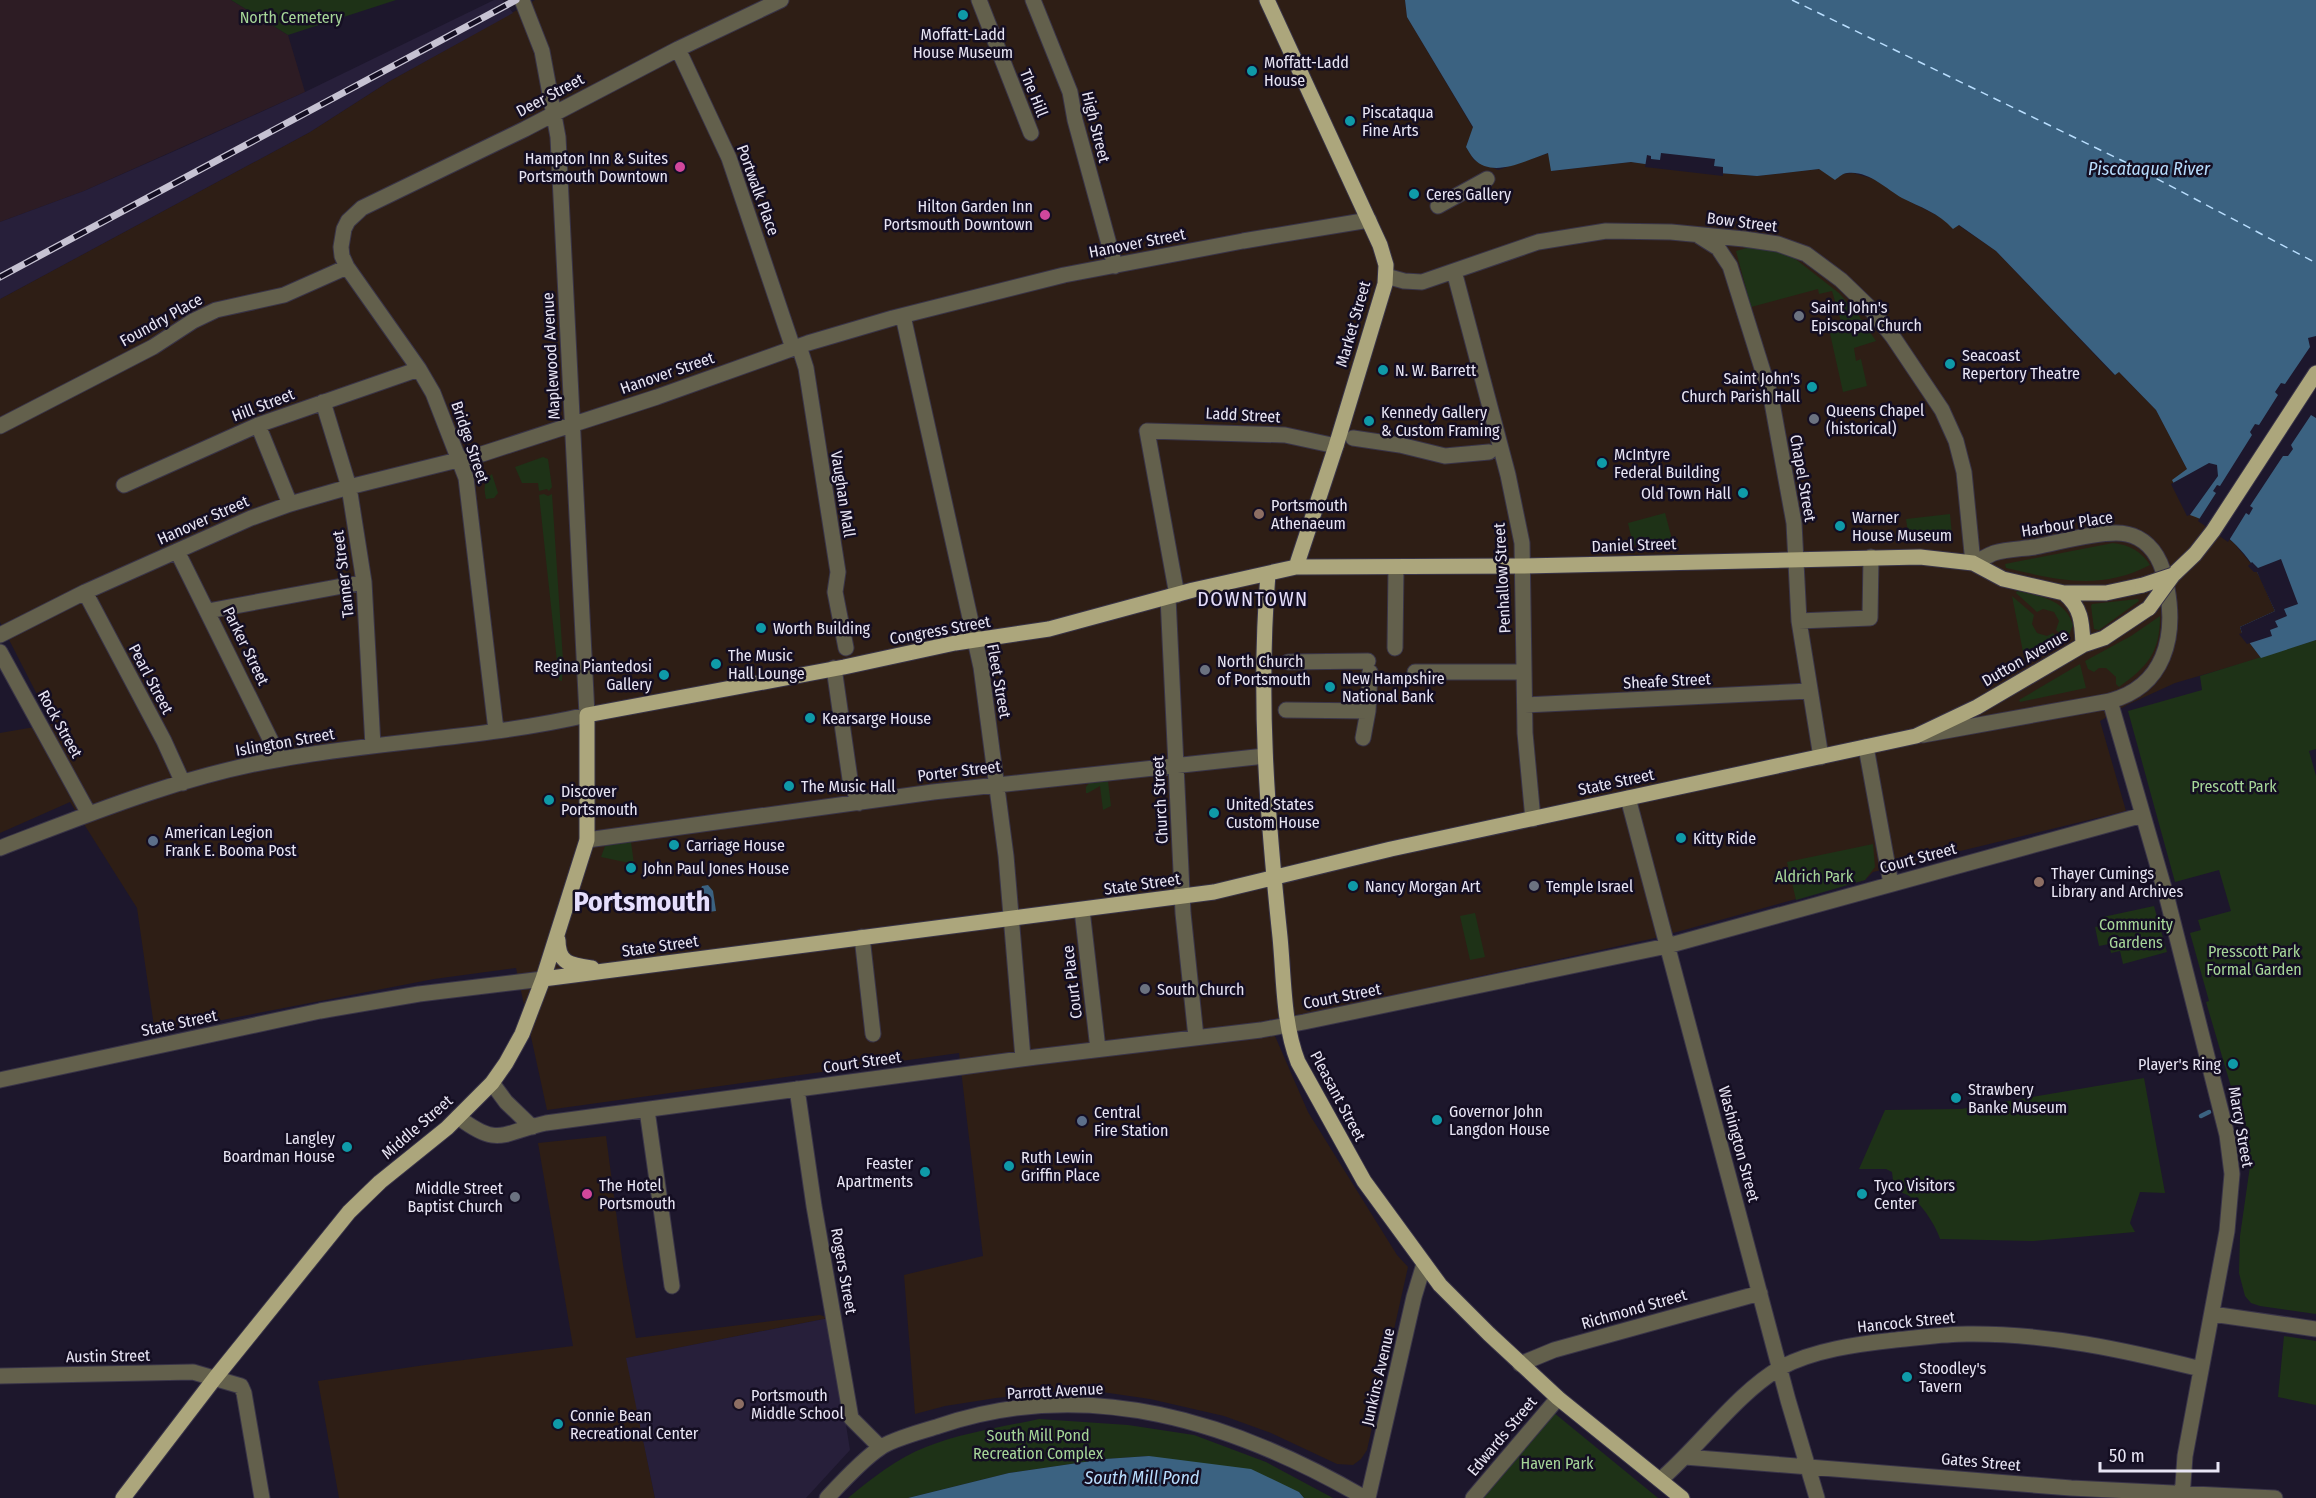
<svg xmlns="http://www.w3.org/2000/svg" width="2316" height="1498" viewBox="0 0 2316 1498" font-family="'Fira Sans Condensed',sans-serif">
  <style>
    .commercial { fill: #2e1e15 }
    .industrial { fill: #2d1c24 }
    .built { fill: #271f3a }
    .green { fill: #1e3217 }
    .water { fill: #3b6281 }
    .pier { fill: #1d172c }
    .lines { fill: none; stroke-linecap: round; stroke-linejoin: round }
    .stream { stroke: #3b6281; stroke-width: 4.5 }
    .ferry { stroke: #b8ddfd; stroke-width: 1.5; stroke-dasharray: 8 6; stroke-linecap: butt }
    .minor-casing { stroke: #393448; stroke-width: 17 }
    .major-casing { stroke: #393448; stroke-width: 17 }
    .minor { stroke: #63604c; stroke-width: 15 }
    .major { stroke: #aca67c; stroke-width: 15 }
    .rail-casing { stroke: #c6c2d2; stroke-width: 7 }
    .rail { stroke: #140e22; stroke-width: 4.5; stroke-dasharray: 14; stroke-linecap: butt }
    .major-bridge-casing { stroke: #393448; stroke-width: 17; stroke-linecap: butt }
    .major-bridge { stroke: #aca67c; stroke-width: 15 }
    .culture-dot { fill: #0f9aa8; stroke: #140e22; stroke-width: 2 }
    .hotel-dot { fill: #d1479c; stroke: #140e22; stroke-width: 2 }
    .worship-dot { fill: #6b7280; stroke: #140e22; stroke-width: 2 }
    .education-dot { fill: #8d6e63; stroke: #140e22; stroke-width: 2 }
    .service-dot { fill: #5c6f8a; stroke: #140e22; stroke-width: 2 }
    .labels { text-anchor: middle; dominant-baseline: central; stroke-width: 5; stroke-linejoin: round; paint-order: stroke }
    .park-label { font-size: 16px; fill: #a6d698; stroke: #140e22 }
    .poi-label { font-size: 16px; fill: #e8e5f4; stroke: #140e22; text-anchor: start }
    .street-label { font-size: 16px; fill: #e8e5f4; stroke: #140e22 }
    .water-label { font-size: 18px; font-style: italic; fill: #b8ddfd; stroke: #140e22 }
    .quarter-label { font-size: 20px; letter-spacing: 1.5px; fill: #e5defc; stroke: #140e22 }
    .town-label { font-size: 28px; font-weight: bold; fill: #e5defc; stroke: #140e22 }
  </style>
  <rect width="100%" height="100%" fill="#1d172c"/>
  <path class="commercial" d="M535 0H1405L1407 17 1473 128 1466 147 1474 160 1479 162 1498 170 1549 153 1552 171 1632 162 1693 171 1757 176 1819 169 1835 179 1843 174 1853 173 1874 179 1903 198 1944 219 1953 228 1958 225 1996 251 2114 375 2119 372 2156 410 2187 469 2202 519 2234 543 2257 571 2275 611 2242 633 2261 658 2175 683 2127 705 2100 721 2126 811 1873 872 1865 880 1655 938 1321 1011 1268 1020 1308 1112 1397 1255 1408 1267 1367 1450 1361 1459 1353 1465 1337 1464 1271 1433 1224 1416 1150 1399 1095 1391H1061L996 1398 945 1406 915 1414 904 1275 983 1256 959 1053 547 1110 516 968 434 979 155 1033 137 908 70 802 0 833V733L52 724 0 622V299L310 132 388 82Z
    M606 1136 623 1265 636 1338 820 1315 829 1318 627 1358 655 1498H339L318 1381 425 1365 573 1346 538 1143Z"/>
  <path class="industrial" d="M0 0H231L288 35 305 92 84 191 0 222Z"/>
  <path class="built" d="M494 0H503L513 13 388 82 310 132 0 299V222L84 191 186 146 305 92Z
    M829 1318 850 1450 806 1498H655L626 1358Z"/>
  <path class="green" d="M231 0H396L288 35Z
    M1750 247 1789 254 1839 293 1859 316 1876 341 1854 348 1856 361 1861 359 1867 386 1843 392 1829 329 1842 325 1832 291 1819 294 1818 289 1751 307 1736 251Z
    M543 457 548 459 552 487 549 491 547 489 539 491 538 483H522L515 467Z
    M492 474 498 493 494 498 486 499C484 489 483 481 492 474Z
    M544 494 548 496 552 494 563 660 562 681 559 680 539 495Z
    M1665 513 1673 543 1633 545 1628 523Z
    M1950 514 1952 535 1949 539H1940L1939 530 1918 531V540H1909L1906 519Z
    M2113 543C2130 545 2141 551 2150 565 2100 591 2058 580 2006 568L2005 564Z
    M2017 591C2040 596 2065 599 2073 625L2067 640 2056 630 2059 621 2054 612 2043 609 2037 612 2016 593Z
    M2012 596 2034 615 2032 624 2037 633 2047 636 2053 633 2057 637V643L2025 662Z
    M2138 599 2139 601 2099 630 2094 629 2091 606 2092 604Z
    M2160 616C2160 653 2147 667 2119 687L2116 684V677L2106 668H2099L2094 672 2088 669 2085 661 2131 636Z
    M2316 640V749L2309 751 2316 776V1314L2260 1306 2251 1303 2245 1296 2239 1273 2240 1236 2250 1166 2242 1124 2206 1002 2209 1001 2190 933 2201 930 2198 920 2231 911 2219 870 2175 882 2128 711 2202 690 2200 676Z
    M2080 664 2086 688 2020 702 2019 700Z
    M1108 781 1111 806 1103 810 1100 786 1088 793H1086V787L1089 783Z
    M631 842 634 864 601 857 605 846Z
    M1873 844 1875 867 1865 880 1796 900 1787 862Z
    M2154 906 2167 952 2123 964 2120 951 2111 953 2109 944 2099 946 2095 927 2104 925 2103 917Z
    M1475 913 1485 957 1470 960 1460 916Z
    M2144 1078 2165 1193 2140 1192 2130 1223 2135 1232 2033 1241 1940 1239C1937 1228 1922 1204 1912 1198 1907 1194 1900 1192 1894 1189L1892 1172 1886 1169H1859L1885 1110 1961 1109Z
    M2284 1336 2316 1341V1405L2278 1397Z
    M1553 1412 1658 1498H1480Z
    M1039 1419 1128 1425 1194 1435 1266 1462 1333 1498H1304L1299 1492 1149 1456 1105 1459 1009 1473 908 1498H848C871 1479 897 1458 926 1447 961 1433 1002 1427 1039 1419Z"/>
  <path class="water" d="M1405 0H2316V640L2261 658 2242 633 2240 627 2275 611C2269 598 2264 584 2257 572 2243 548 2216 523 2190 515L2172 480 2187 469 2156 410 2119 372 2115 375 1996 251 1959 225 1953 229C1939 213 1920 207 1902 198 1885 188 1868 170 1847 173 1843 173 1839 177 1835 180L1819 169 1757 176 1693 171 1631 162 1551 171 1548 153C1527 160 1493 179 1474 159 1471 156 1468 150 1466 147L1473 127 1407 17Z
    M708 885 713 891 716 911 701 913 699 894 702 886Z
    M1149 1456 1251 1469 1299 1492 1304 1498H908L1009 1473 1105 1459Z"/>
  <path class="pier" d="M1661 153 1715 159 1714 166 1723 167V176L1645 167 1647 155 1651 156V159L1660 160Z
    M2316 336V418L2311 415 2291 445 2293 449 2288 456H2283L2250 506 2253 508 2249 515 2246 513 2228 542 2198 521 2216 493 2213 491 2217 485 2220 486 2252 435 2250 432 2255 424 2259 425 2278 395 2275 392 2281 383 2285 384 2310 347 2308 338Z
    M2209 463 2217 465 2218 476 2190 515 2187 516 2171 484Z
    M2281 559 2298 604 2284 609 2287 616 2275 621 2278 627 2270 630 2272 636 2247 644 2239 634 2242 633 2240 627 2275 611 2257 572H2254L2248 566 2252 562 2258 568Z"/>
  <g class="lines">
    <path class="stream" d="M2201 1116 2209 1112"/>
    <path class="ferry" d="M1792 0 2129 164 2316 263"/>
    <g class="minor-casing">
      <path id="minor" d="M979 0 1031 133
        M1033 0 1070 92 1075 120 1115 266
        M678 49 729 158 793 348
        M1438 206 1487 179
        M1699 236 1718 248 1730 266 1771 397 1781 452 1794 523 1799 621 1821 757
        M1454 271 1508 475 1522 543 1525 733 1533 819
        M1386 276 1404 281 1422 282 1538 242 1606 231 1671 232 1744 239 1778 244 1806 254 1841 280 1869 307 1893 337 1942 410 1956 441 1964 472 1973 563C1980 560 1987 556 1994 553 2007 549 2022 549 2035 547 2061 542 2090 533 2116 533 2124 533 2132 535 2138 538 2157 548 2164 568 2167 588 2176 637 2165 686 2110 701L1923 735
        M903 316 981 667 1006 856 1023 1058
        M799 346 806 368 838 572 835 592 846 648
        M323 402 349 487 364 582 373 746
        M258 425 290 504
        M0 426 153 347 193 321 216 310 284 295 347 267
        M1353 438 1400 445 1445 456 1489 452
        M124 485 258 425 419 369
        M177 551 280 759
        M85 592 164 741 183 783
        M1177 595 1147 431 1285 435 1336 446
        M1168 597 1183 913 1196 1037
        M208 611 364 582
        M1799 621 1870 618 1871 557
        M0 635 85 592 251 518 290 504 349 487 482 454 657 397 808 343 893 318 1064 275 1243 241 1369 220
        M1395 648 1396 567
        M0 652 89 814
        M1288 662 1368 661
        M834 668 850 779 859 803
        M1415 672H1523
        M2110 701 2167 898 2227 1135 2232 1174 2227 1231 2185 1456 2182 1498
        M1525 705 1810 691
        M1286 710 1368 711
        M496 730 466 478 433 393 419 369 347 267 342 256 341 247 344 229 348 221 362 208 525 129 678 49 781 0
        M1363 738 1368 711 1370 672
        M1866 747 1891 884
        M1628 798 1788 1400 1817 1498
        M587 840 933 792 1265 756
        M0 848C91 813 185 775 281 759 382 741 487 738 587 715L558 137 542 51 522 0
        M1082 910 1098 1049
        M862 937 873 1034
        M0 1080 320 1011 419 994 543 979
        M492 1083 506 1102 532 1127
        M797 1089 814 1206 851 1418 880 1447
        M647 1110 672 1286
        M458 1117C499 1148 501 1133 546 1123L1036 1057 1261 1030 1304 1022 1667 946 2143 815
        M2212 1314 2316 1329
        M1520 1364 1554 1350 1760 1293
        M0 1376 193 1372 241 1386 244 1393 262 1498
        M1685 1457 2071 1488 2275 1498
        M1660 1480C1699 1447 1737 1393 1780 1368 1813 1350 1858 1344 1895 1340 1919 1338 1943 1334 1967 1334 2047 1333 2124 1350 2201 1369
        M827 1498C841 1483 863 1459 880 1448 892 1439 924 1431 939 1426 1088 1375 1234 1422 1365 1498
        M1368 1498 1414 1297 1424 1264
        M1473 1498 1558 1398"/>
    </g>
    <g class="major-casing">
      <path id="major" d="M1267 0 1380 245 1386 265 1385 284 1336 446 1296 567
        M1268 574C1258 697 1267 814 1280 937 1284 978 1283 1024 1298 1062L1364 1181 1440 1285 1489 1334 1558 1398 1682 1498
        M2173 575 2195 554 2213 531 2316 373
        M2064 593C2082 608 2082 623 2083 645
        M558 940C558 964 571 965 592 968
        M543 979 1214 892 1391 849 1916 736 1977 707 2083 645 2104 638 2149 608
        M123 1498 215 1378 349 1212 380 1182 447 1128 492 1083 506 1063 522 1034 543 979 587 840V715L844 667 955 643 1049 629 1193 590 1296 567 1522 566 1920 557 1973 563 2003 579 2064 593H2106L2143 585"/>
    </g>
    <use href="#minor" class="minor"/>
    <use href="#major" class="major"/>
    <g class="rail-casing">
      <path id="rail" d="M0 277 516 0"/>
    </g>
    <use href="#rail" class="rail"/>
    <g class="major-bridge-casing">
      <path id="major-bridge" d="M2143 585 2173 575
        M2149 608 2173 575"/>
    </g>
    <use href="#major-bridge" class="major-bridge"/>
  </g>
  <g class="culture-dot">
    <circle cx="963" cy="15" r="6"/>
    <circle cx="1252" cy="71" r="6"/>
    <circle cx="1350" cy="121" r="6"/>
    <circle cx="1414" cy="194" r="6"/>
    <circle cx="1950" cy="364" r="6"/>
    <circle cx="1383" cy="370" r="6"/>
    <circle cx="1812" cy="387" r="6"/>
    <circle cx="1369" cy="421" r="6"/>
    <circle cx="1602" cy="463" r="6"/>
    <circle cx="1743" cy="493" r="6"/>
    <circle cx="1840" cy="526" r="6"/>
    <circle cx="761" cy="628" r="6"/>
    <circle cx="716" cy="664" r="6"/>
    <circle cx="664" cy="675" r="6"/>
    <circle cx="1330" cy="687" r="6"/>
    <circle cx="810" cy="718" r="6"/>
    <circle cx="789" cy="786" r="6"/>
    <circle cx="549" cy="800" r="6"/>
    <circle cx="1214" cy="813" r="6"/>
    <circle cx="1681" cy="838" r="6"/>
    <circle cx="674" cy="845" r="6"/>
    <circle cx="631" cy="868" r="6"/>
    <circle cx="1353" cy="886" r="6"/>
    <circle cx="2233" cy="1064" r="6"/>
    <circle cx="1956" cy="1098" r="6"/>
    <circle cx="1437" cy="1120" r="6"/>
    <circle cx="347" cy="1147" r="6"/>
    <circle cx="1009" cy="1166" r="6"/>
    <circle cx="925" cy="1172" r="6"/>
    <circle cx="1862" cy="1194" r="6"/>
    <circle cx="1907" cy="1377" r="6"/>
    <circle cx="558" cy="1424" r="6"/>
  </g>
  <g class="hotel-dot">
    <circle cx="680" cy="167" r="6"/>
    <circle cx="1045" cy="215" r="6"/>
    <circle cx="587" cy="1194" r="6"/>
  </g>
  <g class="worship-dot">
    <circle cx="1799" cy="316" r="6"/>
    <circle cx="1814" cy="419" r="6"/>
    <circle cx="1205" cy="670" r="6"/>
    <circle cx="1534" cy="886" r="6"/>
    <circle cx="1145" cy="989" r="6"/>
    <circle cx="515" cy="1197" r="6"/>
  </g>
  <g class="education-dot">
    <circle cx="1259" cy="514" r="6"/>
    <circle cx="2039" cy="882" r="6"/>
    <circle cx="739" cy="1404" r="6"/>
  </g>
  <g class="service-dot">
    <circle cx="153" cy="841" r="6"/>
    <circle cx="1082" cy="1121" r="6"/>
  </g>
  <g class="labels">
    <g class="park-label">
      <text x="291" y="17">North Cemetery</text>
      <text x="2234" y="786">Prescott Park</text>
      <text x="1814" y="876">Aldrich Park</text>
      <text x="2136" y="924">Community<tspan x="2136" dy="18">Gardens</tspan></text>
      <text x="2254" y="951">Presscott Park<tspan x="2254" dy="18">Formal Garden</tspan></text>
      <text x="1038" y="1435">South Mill Pond<tspan x="1038" dy="18">Recreation Complex</tspan></text>
      <text x="1557" y="1463">Haven Park</text>
    </g>
    <g class="poi-label">
      <text x="963" y="34" text-anchor="middle">Moffatt-Ladd<tspan x="963" dy="18">House Museum</tspan></text>
      <text x="1264" y="62">Moffatt-Ladd<tspan x="1264" dy="18">House</tspan></text>
      <text x="1362" y="112">Piscataqua<tspan x="1362" dy="18">Fine Arts</tspan></text>
      <text x="668" y="158" text-anchor="end">Hampton Inn &amp; Suites<tspan x="668" dy="18">Portsmouth Downtown</tspan></text>
      <text x="1426" y="194">Ceres Gallery</text>
      <text x="1033" y="206" text-anchor="end">Hilton Garden Inn<tspan x="1033" dy="18">Portsmouth Downtown</tspan></text>
      <text x="1811" y="307">Saint John's<tspan x="1811" dy="18">Episcopal Church</tspan></text>
      <text x="1962" y="355">Seacoast<tspan x="1962" dy="18">Repertory Theatre</tspan></text>
      <text x="1395" y="370">N. W. Barrett</text>
      <text x="1800" y="378" text-anchor="end">Saint John's<tspan x="1800" dy="18">Church Parish Hall</tspan></text>
      <text x="1826" y="410">Queens Chapel<tspan x="1826" dy="18">(historical)</tspan></text>
      <text x="1381" y="412">Kennedy Gallery<tspan x="1381" dy="18">&amp; Custom Framing</tspan></text>
      <text x="1614" y="454">McIntyre<tspan x="1614" dy="18">Federal Building</tspan></text>
      <text x="1731" y="493" text-anchor="end">Old Town Hall</text>
      <text x="1271" y="505">Portsmouth<tspan x="1271" dy="18">Athenaeum</tspan></text>
      <text x="1852" y="517">Warner<tspan x="1852" dy="18">House Museum</tspan></text>
      <text x="773" y="628">Worth Building</text>
      <text x="728" y="655">The Music<tspan x="728" dy="18">Hall Lounge</tspan></text>
      <text x="1217" y="661">North Church<tspan x="1217" dy="18">of Portsmouth</tspan></text>
      <text x="652" y="666" text-anchor="end">Regina Piantedosi<tspan x="652" dy="18">Gallery</tspan></text>
      <text x="1342" y="678">New Hampshire<tspan x="1342" dy="18">National Bank</tspan></text>
      <text x="822" y="718">Kearsarge House</text>
      <text x="801" y="786">The Music Hall</text>
      <text x="561" y="791">Discover<tspan x="561" dy="18">Portsmouth</tspan></text>
      <text x="1226" y="804">United States<tspan x="1226" dy="18">Custom House</tspan></text>
      <text x="165" y="832">American Legion<tspan x="165" dy="18">Frank E. Booma Post</tspan></text>
      <text x="1693" y="838">Kitty Ride</text>
      <text x="686" y="845">Carriage House</text>
      <text x="643" y="868">John Paul Jones House</text>
      <text x="2051" y="873">Thayer Cumings<tspan x="2051" dy="18">Library and Archives</tspan></text>
      <text x="1365" y="886">Nancy Morgan Art</text>
      <text x="1546" y="886">Temple Israel</text>
      <text x="1157" y="989">South Church</text>
      <text x="2221" y="1064" text-anchor="end">Player's Ring</text>
      <text x="1968" y="1089">Strawbery<tspan x="1968" dy="18">Banke Museum</tspan></text>
      <text x="1449" y="1111">Governor John<tspan x="1449" dy="18">Langdon House</tspan></text>
      <text x="1094" y="1112">Central<tspan x="1094" dy="18">Fire Station</tspan></text>
      <text x="335" y="1138" text-anchor="end">Langley<tspan x="335" dy="18">Boardman House</tspan></text>
      <text x="1021" y="1157">Ruth Lewin<tspan x="1021" dy="18">Griffin Place</tspan></text>
      <text x="913" y="1163" text-anchor="end">Feaster<tspan x="913" dy="18">Apartments</tspan></text>
      <text x="599" y="1185">The Hotel<tspan x="599" dy="18">Portsmouth</tspan></text>
      <text x="1874" y="1185">Tyco Visitors<tspan x="1874" dy="18">Center</tspan></text>
      <text x="503" y="1188" text-anchor="end">Middle Street<tspan x="503" dy="18">Baptist Church</tspan></text>
      <text x="1919" y="1368">Stoodley's<tspan x="1919" dy="18">Tavern</tspan></text>
      <text x="751" y="1395">Portsmouth<tspan x="751" dy="18">Middle School</tspan></text>
      <text x="570" y="1415">Connie Bean<tspan x="570" dy="18">Recreational Center</tspan></text>
    </g>
    <g class="street-label">
      <text transform="translate(1034 93) rotate(68)">The Hill</text>
      <text transform="translate(550 95) rotate(-28)">Deer Street</text>
      <text transform="translate(1096 127) rotate(76)">High Street</text>
      <text transform="translate(758 190) rotate(70)">Portwalk Place</text>
      <text transform="translate(1742 222) rotate(7)">Bow Street</text>
      <text transform="translate(1137 243) rotate(-11)">Hanover Street</text>
      <text transform="translate(161 320) rotate(-29)">Foundry Place</text>
      <text transform="translate(1353 324) rotate(-74)">Market Street</text>
      <text transform="translate(551 356) rotate(-93)">Maplewood Avenue</text>
      <text transform="translate(667 373) rotate(-19)">Hanover Street</text>
      <text transform="translate(263 405) rotate(-21)">Hill Street</text>
      <text transform="translate(1243 415) rotate(3)">Ladd Street</text>
      <text transform="translate(470 442) rotate(71)">Bridge Street</text>
      <text transform="translate(1803 478) rotate(80)">Chapel Street</text>
      <text transform="translate(843 494) rotate(81)">Vaughan Mall</text>
      <text transform="translate(203 520) rotate(-24)">Hanover Street</text>
      <text transform="translate(2067 524) rotate(-9)">Harbour Place</text>
      <text transform="translate(1634 545) rotate(-2)">Daniel Street</text>
      <text transform="translate(343 574) rotate(-97)">Tanner Street</text>
      <text transform="translate(1502 578) rotate(-93)">Penhallow Street</text>
      <text transform="translate(940 630) rotate(-10)">Congress Street</text>
      <text transform="translate(246 646) rotate(64)">Parker Street</text>
      <text transform="translate(2025 658) rotate(-30)">Dutton Avenue</text>
      <text transform="translate(151 679) rotate(62)">Pearl Street</text>
      <text transform="translate(999 681) rotate(80)">Fleet Street</text>
      <text transform="translate(1667 681) rotate(-3)">Sheafe Street</text>
      <text transform="translate(60 724) rotate(61)">Rock Street</text>
      <text transform="translate(285 742) rotate(-10)">Islington Street</text>
      <text transform="translate(959 771) rotate(-7)">Porter Street</text>
      <text transform="translate(1616 782) rotate(-12)">State Street</text>
      <text transform="translate(1160 800) rotate(-93)">Church Street</text>
      <text transform="translate(1918 858) rotate(-15)">Court Street</text>
      <text transform="translate(1142 884) rotate(-8)">State Street</text>
      <text transform="translate(660 946) rotate(-8)">State Street</text>
      <text transform="translate(1072 982) rotate(-97)">Court Place</text>
      <text transform="translate(1342 996) rotate(-11)">Court Street</text>
      <text transform="translate(179 1023) rotate(-12)">State Street</text>
      <text transform="translate(862 1062) rotate(-8)">Court Street</text>
      <text transform="translate(1338 1096) rotate(62)">Pleasant Street</text>
      <text transform="translate(417 1127) rotate(-41)">Middle Street</text>
      <text transform="translate(2241 1127) rotate(80)">Marcy Street</text>
      <text transform="translate(1739 1144) rotate(75)">Washington Street</text>
      <text transform="translate(844 1271) rotate(80)">Rogers Street</text>
      <text transform="translate(1634 1309) rotate(-16)">Richmond Street</text>
      <text transform="translate(1906 1322) rotate(-6)">Hancock Street</text>
      <text transform="translate(108 1356) rotate(-1)">Austin Street</text>
      <text transform="translate(1378 1377) rotate(-77)">Junkins Avenue</text>
      <text transform="translate(1055 1391) rotate(-3)">Parrott Avenue</text>
      <text transform="translate(1502 1436) rotate(-50)">Edwards Street</text>
      <text transform="translate(1981 1462) rotate(5)">Gates Street</text>
    </g>
    <g class="water-label">
      <text x="2149" y="169">Piscataqua River</text>
      <text x="1142" y="1478">South Mill Pond</text>
    </g>
    <g class="quarter-label">
      <text x="1253" y="599">DOWNTOWN</text>
    </g>
    <g class="town-label">
      <text x="642" y="901">Portsmouth</text>
    </g>
  </g>
  <path d="M2100 1462v9h118v-9" fill="none" stroke="#e8e5f4" stroke-width="3"/>
  <text x="2109" y="1462" font-size="18" fill="#e8e5f4" stroke="#140e22" stroke-width="4.5" paint-order="stroke">50 m</text>
</svg>
